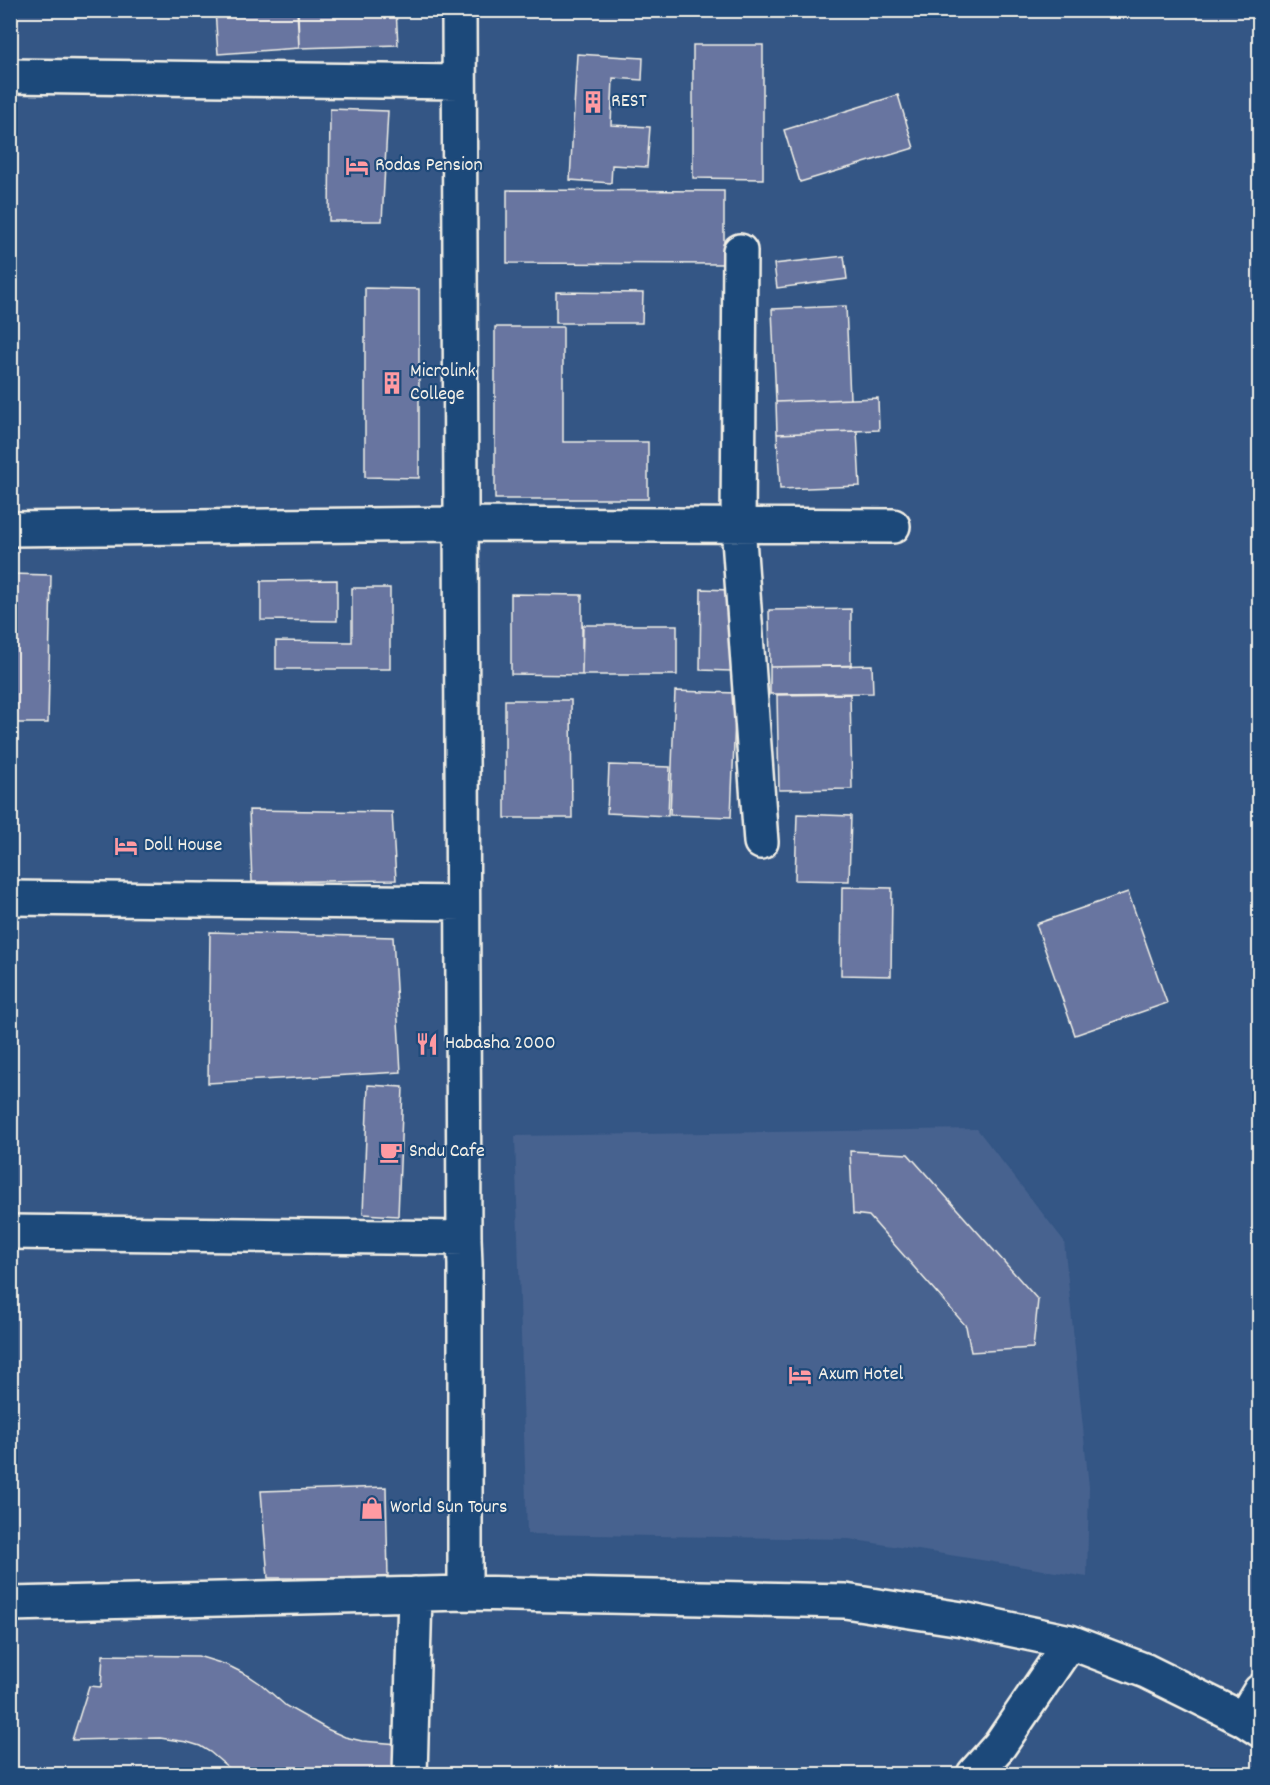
<svg xmlns="http://www.w3.org/2000/svg" width="1270" height="1785" viewBox="0 0 1270 1785" font-family="Dekko,sans-serif">
  <style>
    .built { fill: #47628f }
    .building { fill: #6775a0; stroke: #f4f1e8; stroke-width: 1.5 }
    .lines { fill: none; stroke-linecap: round; stroke-linejoin: round }
    .minor-casing { stroke: #f4f1e8; stroke-width: 38 }
    .minor { stroke: #1f4a7a; stroke-width: 33 }
    .labels { text-anchor: middle; dominant-baseline: central; stroke-width: 4.5; stroke-linejoin: round; paint-order: stroke }
    .poi-label { font-size: 20px; fill: #f4f1e8; stroke: #1f4a7a; text-anchor: start }
  </style>
  <rect width="100%" height="100%" fill="#345685"/>
  <filter id="ink" filterUnits="userSpaceOnUse"><feTurbulence type="fractalNoise" baseFrequency=".0167" numOctaves="2"/><feDisplacementMap in="SourceGraphic" scale="12" xChannelSelector="R" yChannelSelector="G"/><feConvolveMatrix kernelMatrix="1 2 1 2 8 2 1 2 1" color-interpolation-filters="sRGB"/></filter>
  <g filter="url(#ink)">
    <path class="built" d="M977 1129 1064 1241 1089 1487 1087 1577 849 1539 527 1534 515 1136Z"/>
    <path class="building" d="M215 10H297L299 48 218 54Z
      M298 10H396L398 45 299 48Z
      M693 45H763V179L693 178Z
      M577 54 643 58 642 80 613 78 611 125 650 127 647 167 612 165 611 183 570 180Z
      M898 95 914 148 800 182 784 130Z
      M330 109 388 111 382 221H329Z
      M507 190 724 191V264L507 263Z
      M844 256 847 279 777 288 774 264Z
      M365 288 419 289V478L365 477Z
      M556 292 643 293 642 323H556Z
      M846 306 850 399 776 402 772 309Z
      M495 327H563V442H648V499H495Z
      M878 398 879 430 777 434 776 402Z
      M857 431 860 486 780 489 777 434Z
      M10 574 51 575 48 723H10Z
      M337 580V621L261 620V581Z
      M352 588H390V669H276V641L352 642Z
      M701 589 731 590V671L700 670Z
      M511 594 582 595V675L511 674Z
      M851 609V666L770 667 769 610Z
      M583 625H677V675H582Z
      M872 665 873 693 770 694V667Z
      M675 691 736 693 731 817 670 815Z
      M850 694 852 789 779 790 777 695Z
      M505 700H571L572 818H505Z
      M609 765 670 767 668 816 607 813Z
      M249 810 392 812 396 880 252 882Z
      M797 814 851 816 849 881 795 880Z
      M842 887 892 888 891 976 841 975Z
      M1128 892 1167 1003 1075 1035 1036 924Z
      M210 932 393 937 401 1072 208 1083Z
      M368 1085 403 1087 398 1216 363 1214Z
      M850 1151 908 1154 1038 1300 1033 1348 971 1352 966 1326 869 1216 853 1214Z
      M386 1487 388 1578H268L261 1491Z
      M103 1655 198 1656 227 1665 249 1676 261 1684 286 1706 327 1729 345 1737 362 1741 399 1744V1774H236L210 1752 200 1746 187 1742 160 1738 72 1740 89 1686 101 1687Z"/>
    <g class="lines">
      <g class="minor-casing">
        <path id="minor" d="M459 10 464 1238 465 1265V1593
          M10 76 459 82
          M740 251 738 525 761 842
          M10 529 461 524 893 526
          M10 898 462 903
          M10 1232 464 1238
          M10 1604 465 1593 845 1601 962 1619 1070 1642 1146 1671 1243 1719 1260 1730
          M1243 1719 1260 1691
          M410 1774 415 1594
          M974 1774 1000 1745 1070 1642"/>
      </g>
      <use href="#minor" class="minor"/>
    </g>
  </g>
  <defs>
    <g id="building-bare" transform="scale(1.8)"><path d="M-4-6H4V6H1V3H-1V6H-4ZM-2.5-4.3h1.7v1.8h-1.7ZM.8-4.3h1.7v1.8H.8ZM-2.5-1h1.7V.8h-1.7ZM.8-1h1.7V.8H.8Z" fill="#ff9aa2" stroke="#1f4a7a" stroke-width="2.5" paint-order="stroke"/></g>
    <g id="hotel-bare" transform="scale(1.8)"><path d="M-6-4.5h1.5V1H6V5H4.5V3h-9V5H-6ZM-4 0a1.8 1.8 0 1 1 3.6 0ZM.5 0V-2.5h3Q6-2.5 6 0Z" fill="#ff9aa2" stroke="#1f4a7a" stroke-width="2.5" paint-order="stroke"/></g>
    <g id="restaurant-bare" transform="scale(1.8)"><path d="M-5-6h1v4h1v-4h1v4h1v-4h1v5L-1.5 .5V6h-2V.5L-5-1ZM5-6V6H3V1.5H1.5Q1.5-4 5-6Z" fill="#ff9aa2" stroke="#1f4a7a" stroke-width="2.5" paint-order="stroke"/></g>
    <g id="cafe-bare" transform="scale(1.8)"><path d="M-5.5-4.5H6V0H3Q3 3.5 0 3.5H-2.5Q-5.5 3.5-5.5 0ZM3-3.2v2h1.7v-2ZM-6 4.5H4V6H-6Z" fill="#ff9aa2" stroke="#1f4a7a" stroke-width="2.5" paint-order="stroke"/></g>
    <g id="shop-bare" transform="scale(1.8)"><path d="M-5-2.5h2.3a2.7 3.5 0 0 1 5.4 0H5L5.5 6h-11ZM-1.5-2.5h3a1.5 2.3 0 0 0-3 0Z" fill="#ff9aa2" stroke="#1f4a7a" stroke-width="2.5" paint-order="stroke"/></g>
  </defs>
  <g fill-rule="evenodd">
    <use href="#building-bare" x="593" y="102"/>
    <use href="#hotel-bare" x="357" y="166"/>
    <use href="#building-bare" x="392" y="383"/>
    <use href="#hotel-bare" x="126" y="846"/>
    <use href="#restaurant-bare" x="427" y="1044"/>
    <use href="#cafe-bare" x="391" y="1152"/>
    <use href="#hotel-bare" x="800" y="1375"/>
    <use href="#shop-bare" x="372" y="1508"/>
  </g>
  <g class="labels">
    <g class="poi-label">
      <text x="611" y="102">REST</text>
      <text x="375" y="166">Rodas Pension</text>
      <text x="410" y="372">Microlink<tspan x="410" dy="23">College</tspan></text>
      <text x="144" y="846">Doll House</text>
      <text x="445" y="1044">Habasha 2000</text>
      <text x="409" y="1152">Sndu Cafe</text>
      <text x="818" y="1375">Axum Hotel</text>
      <text x="390" y="1508">World Sun Tours</text>
    </g>
  </g>
  <rect width="1270" height="1785" fill="none" stroke="#1f4a7a" stroke-width="36"/>
  <rect x="18" y="18" width="1234" height="1749" fill="none" stroke="#f4f1e8" stroke-width="2" filter="url(#ink)"/>
</svg>
